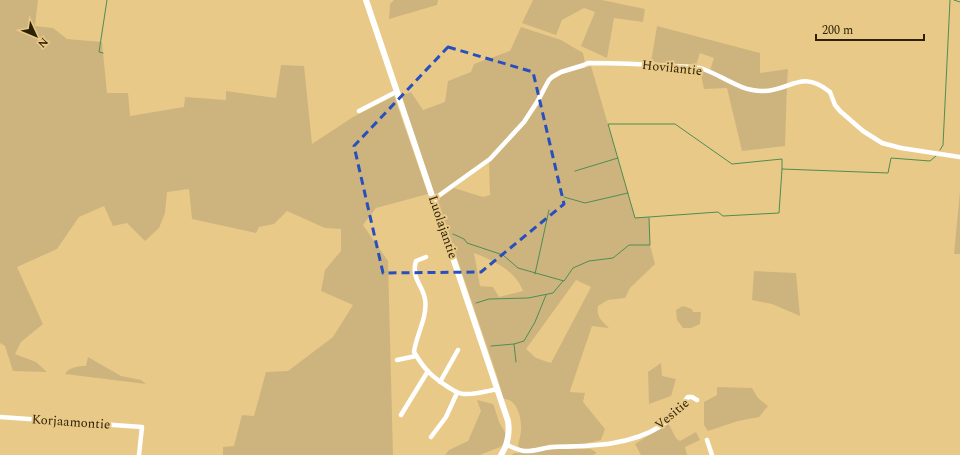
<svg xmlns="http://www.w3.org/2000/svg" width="960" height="455" viewBox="0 0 960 455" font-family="Spectral,serif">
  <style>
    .green { fill: #cdb47e; fill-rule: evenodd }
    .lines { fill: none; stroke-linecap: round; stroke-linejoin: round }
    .stream { stroke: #4e8d51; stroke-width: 1 }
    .minor { stroke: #fff; stroke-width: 4.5 }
    .major { stroke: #fff; stroke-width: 6 }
    .marked { fill: none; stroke: #284fbe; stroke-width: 3; stroke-dasharray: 8 5; stroke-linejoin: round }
    .labels { text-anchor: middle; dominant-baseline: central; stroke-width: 4; stroke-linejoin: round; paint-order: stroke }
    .street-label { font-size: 13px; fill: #2d2105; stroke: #e9c987 }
  </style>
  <rect width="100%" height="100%" fill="#e9c987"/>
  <path class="green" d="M0 0H38L35 26 53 28 67 39 102 42 107 93H128L130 116 184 107 185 97 226 100V91L276 98 281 65 304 66 312 144 353 117 394 96 428 194 376 208 363 225 388 261 393 455H223V447L234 446 242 415 254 416 266 372 288 371 333 337 353 305 321 291 325 270 341 251V229L325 228 287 211 274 224 259 227 256 233 192 219 189 189 167 192 165 213 159 228 145 241 127 223 113 226 104 206 79 217 57 249 17 267 43 324 21 342 15 354 36 362 47 372 13 371 5 346 0 343Z
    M394 0H438L437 5 389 19 390 4Z
    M533 0H602L645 9 643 22 614 18 607 58 581 46 595 12 584 8 562 20 556 35 522 23Z
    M657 26 760 53V73L788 69 787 84 764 90 743 86 710 70 714 58 700 53 696 65 651 62Z
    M521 27 561 40 583 53 585 63 556 72 551 75 523 121 488 159 435 196 399 96 411 92 423 110 445 102 448 81 471 72 474 64 510 51Z
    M591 66 635 217H649L650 245 655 264 630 288 625 298 608 300 598 306C596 317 602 321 609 328L592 326 570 391V392L585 393 583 402 605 429 601 440 587 443V446L552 444 531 449H521L518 446C519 440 522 432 521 426 521 416 516 398 503 399L497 376 438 202 440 198 454 188 483 197 490 195 489 163 526 123 540 103 550 82 562 74ZM474 253C494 261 515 270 523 291L499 297 493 287 480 286ZM576 280 591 287 551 363 536 358 526 349Z
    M700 70H703L753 91 787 86 785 146 742 151 727 88 704 89Z
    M960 191V254H954Z
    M754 271 796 273 800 316 772 304 752 300Z
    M683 306 692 309 693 312H701L700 324 691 328H683L677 320 676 310Z
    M88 357 121 376 141 380 146 384 65 374C69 367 78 366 86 366Z
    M661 363 662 376 676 379 671 396 649 404 648 372Z
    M717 387 752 388 758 398 768 406 759 417 738 421 708 431 704 425V402L717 395Z
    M477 400 493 404 494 406 499 422 506 434 505 445 480 455H445L449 450 468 441 481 411Z
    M668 423 676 438 680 441 696 432 700 440 685 447 687 455H641L635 444Z
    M552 449H591L597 453 593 455H512L514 453H528Z"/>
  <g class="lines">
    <path class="stream" d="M954 0 960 2
      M103 53 99 52 107 0
      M940 150 943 145 950 0
      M782 169 779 213 723 216 718 212 635 218 608 124H675L732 164 782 159V169L888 173 891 158 930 161 936 156
      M575 171 618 158
      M564 197 585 203 628 193
      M453 234 464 239 467 243 503 255 518 268 564 281 573 268 589 261 613 258 629 245H650L649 218
      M535 274 549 210
      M476 303 489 299 528 298 553 293 563 281
      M491 346 514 344
      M516 362 514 344 524 341 535 322 546 295"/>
    <path class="minor" d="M359 111 396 92
      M434 199 490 159 524 122 537 102 549 80 552 77 561 72 584 65 588 63C615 63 642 64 670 66 680 67 692 66 703 69 723 76 740 91 762 91 790 92 800 68 830 92L835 105 840 111 863 131 882 143 901 148 960 157
      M426 257 416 261C411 278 422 284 425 299 428 317 416 335 414 352 424 369 431 376 448 387 453 390 458 394 464 394 475 395 487 391 498 389
      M397 360 416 356
      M440 382 458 350
      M401 415 428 371
      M0 417 142 427 139 455
      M431 437 446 417 457 393
      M707 440 712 455
      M507 445C512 447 518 450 524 451 534 452 545 447 554 447 591 446 629 446 661 426 671 419 680 407 688 397H692L697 400"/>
    <path class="major" d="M366 0 508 421C510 434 508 444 501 455"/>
  </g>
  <path class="marked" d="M448 47 533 72 564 204 481 272 383 273 354 146Z"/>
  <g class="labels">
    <g class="street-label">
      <text transform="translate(672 68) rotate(6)">Hovilantie</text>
      <text transform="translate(443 227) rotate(71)">Luolajantie</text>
      <text transform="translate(672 414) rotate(-40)">Vesitie</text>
      <text transform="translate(71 422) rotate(4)">Korjaamontie</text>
    </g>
  </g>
  <g transform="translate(36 36) rotate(134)" stroke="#e9c987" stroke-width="3" paint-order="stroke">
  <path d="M0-3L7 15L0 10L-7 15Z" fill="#2d2105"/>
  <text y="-6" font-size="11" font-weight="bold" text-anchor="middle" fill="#2d2105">N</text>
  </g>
  <path d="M816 34v6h108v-6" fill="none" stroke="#2d2105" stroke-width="2"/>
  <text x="822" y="34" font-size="12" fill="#2d2105" stroke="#e9c987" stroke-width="3" paint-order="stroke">200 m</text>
</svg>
